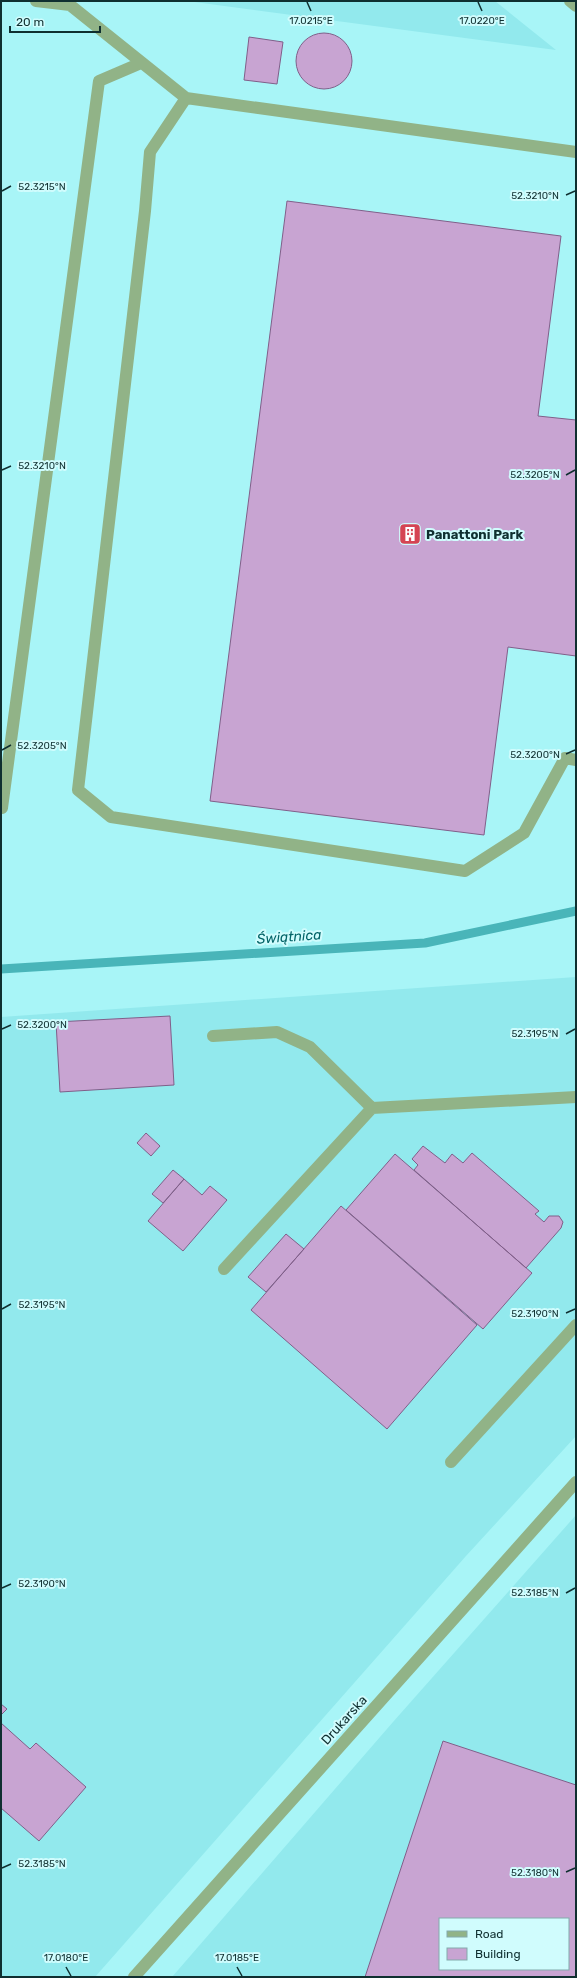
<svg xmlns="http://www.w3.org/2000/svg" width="577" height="1978" viewBox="0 0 577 1978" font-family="Rubik,sans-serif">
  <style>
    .built { fill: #92e9ed; fill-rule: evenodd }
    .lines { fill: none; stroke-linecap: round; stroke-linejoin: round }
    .stream { stroke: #49b5b9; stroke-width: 9 }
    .building { fill: #c8a4d2; stroke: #805f89; fill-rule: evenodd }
    .lane { stroke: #91b387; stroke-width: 12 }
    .street { stroke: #91b387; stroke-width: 12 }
    .ticks { fill: none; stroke: #0f2f30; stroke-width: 1.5 }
    .labels { text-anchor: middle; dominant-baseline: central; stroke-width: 4; stroke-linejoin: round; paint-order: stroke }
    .poi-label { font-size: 13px; font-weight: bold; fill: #0f2f30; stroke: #d0fcfd; text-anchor: start }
    .street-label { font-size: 13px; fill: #0f2f30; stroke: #d0fcfd }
    .water-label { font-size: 14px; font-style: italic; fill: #036468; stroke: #d0fcfd }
    .ticks-label { font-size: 10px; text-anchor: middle; fill: #0f2f30; stroke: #d0fcfd; stroke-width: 4; stroke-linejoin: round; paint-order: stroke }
  </style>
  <rect width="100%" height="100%" fill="#a8f5f7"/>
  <path class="built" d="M187 1H495L556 50Z
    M576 977V1436L466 1556 95 1977H1V1017Z
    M576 1515V1977H172L393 1722ZM440 1919H568V1969H440Z"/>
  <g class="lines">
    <path class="stream" d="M1 969 425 943 576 911"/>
  </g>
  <path class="building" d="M296 61a28 28 0 1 1 56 0a28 28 0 1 1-56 0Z
    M249 37 283 42 277 84 244 80Z
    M287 201 561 236 538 416 576 420V656L508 647 484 835 210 801Z
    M170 1016 174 1085 60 1092 56 1022Z
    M146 1133 160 1146 151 1156 137 1143Z
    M423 1146 445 1163 452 1154 463 1163 472 1153 539 1211 535 1214 544 1222 549 1216H559L563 1222 561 1228 526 1268 414 1170 418 1165 412 1159Z
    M395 1154 532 1273 483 1329 346 1210Z
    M173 1170 184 1179 163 1203 152 1194Z
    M184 1179 202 1195 210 1186 227 1200 183 1251 148 1221Z
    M341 1206 477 1325 387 1429 251 1310Z
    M286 1234 304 1249 266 1292 248 1277Z
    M1 1704 7 1709 1 1715Z
    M1 1723 30 1749 36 1743 86 1787 39 1841 1 1808Z
    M443 1741 576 1785V1977H365ZM440 1919H568V1969H440Z"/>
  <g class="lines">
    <path class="lane" d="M36 1 70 5 186 98 576 152
      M186 98 150 152 145 211 78 790 111 817 465 871 524 833 565 758 576 760
      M2 808 99 81 141 63
      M213 1036 277 1032 310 1047 372 1108 576 1097
      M224 1269 372 1108
      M451 1462 576 1325"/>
    <path class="street" d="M570 1 576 6
      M134 1977 576 1482"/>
  </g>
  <path class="ticks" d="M307 2 311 11M478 2 482 11M2 191 11 186M566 195 575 191M2 470 11 466M566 475 575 470M2 750 11 745M566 754 575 750M2 1029 11 1025M566 1034 575 1029M2 1309 11 1304M566 1313 575 1309M2 1588 11 1584M566 1593 575 1588M2 1868 11 1864M566 1872 575 1868M66 1967 71 1976M237 1967 242 1976"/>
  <defs>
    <g id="building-square" transform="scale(1.15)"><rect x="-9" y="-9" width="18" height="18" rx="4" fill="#d54453" stroke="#d0fcfd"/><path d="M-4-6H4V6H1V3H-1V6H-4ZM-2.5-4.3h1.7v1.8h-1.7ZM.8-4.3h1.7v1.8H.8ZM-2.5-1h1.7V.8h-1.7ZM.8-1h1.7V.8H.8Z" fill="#fff"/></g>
  </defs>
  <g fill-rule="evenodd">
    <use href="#building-square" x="410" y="534"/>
  </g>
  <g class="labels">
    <g class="poi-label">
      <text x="426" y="534">Panattoni Park</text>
    </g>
    <g class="street-label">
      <text transform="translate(344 1720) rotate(-48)">Drukarska</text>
    </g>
    <g class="water-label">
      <text transform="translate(289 937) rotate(-4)">Świątnica</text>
    </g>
  </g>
  <g class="ticks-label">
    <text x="482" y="24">17.0220°E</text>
    <text x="311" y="24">17.0215°E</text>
    <text x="42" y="190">52.3215°N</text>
    <text x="535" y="199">52.3210°N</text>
    <text x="42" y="469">52.3210°N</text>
    <text x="535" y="478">52.3205°N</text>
    <text x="42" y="749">52.3205°N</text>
    <text x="535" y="758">52.3200°N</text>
    <text x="42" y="1028">52.3200°N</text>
    <text x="535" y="1037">52.3195°N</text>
    <text x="42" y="1308">52.3195°N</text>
    <text x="535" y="1317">52.3190°N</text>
    <text x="42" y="1587">52.3190°N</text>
    <text x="535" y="1596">52.3185°N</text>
    <text x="42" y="1867">52.3185°N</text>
    <text x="535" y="1876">52.3180°N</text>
    <text x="66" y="1961">17.0180°E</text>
    <text x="237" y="1961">17.0185°E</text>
  </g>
  <rect width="577" height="1978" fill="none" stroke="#0f2f30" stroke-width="4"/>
  <rect x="439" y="1918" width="130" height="52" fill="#d0fcfd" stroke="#83aaab"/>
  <rect x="447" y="1931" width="20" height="6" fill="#91b387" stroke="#83aaab"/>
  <text x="475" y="1938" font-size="12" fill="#0f2f30">Road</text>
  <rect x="447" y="1948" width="20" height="12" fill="#c8a4d2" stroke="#83aaab"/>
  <text x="475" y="1958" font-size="12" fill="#0f2f30">Building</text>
  <path d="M10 26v6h90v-6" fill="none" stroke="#0f2f30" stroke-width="2"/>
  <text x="16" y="26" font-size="12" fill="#0f2f30" stroke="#d0fcfd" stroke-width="3" paint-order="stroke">20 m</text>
</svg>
